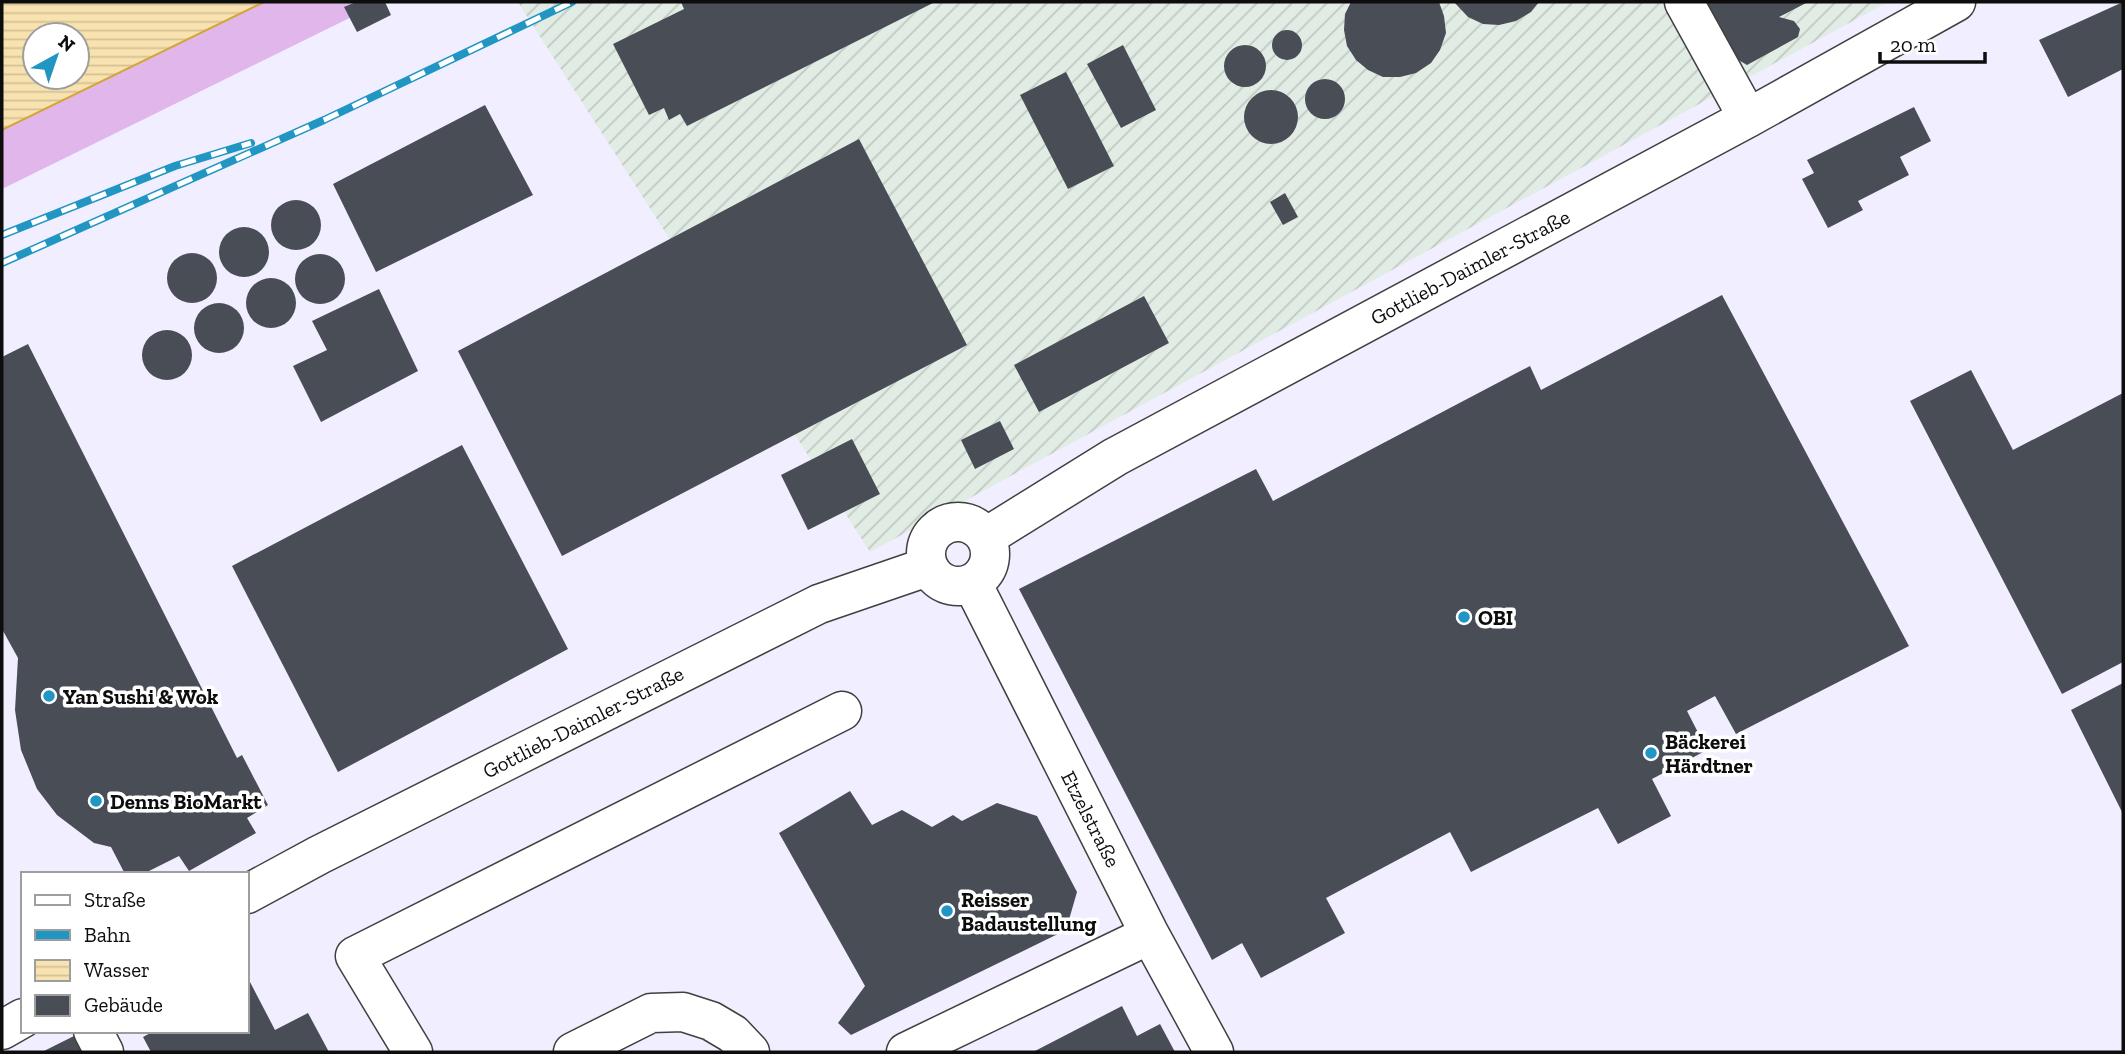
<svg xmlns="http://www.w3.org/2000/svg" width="2125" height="1054" viewBox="0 0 2125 1054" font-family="'Zilla Slab',serif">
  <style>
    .industrial { fill: url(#industrial-furrows) }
    .grass { fill: #e0b6eb }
    .water { fill: url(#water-rules); stroke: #d1a635; stroke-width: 2; fill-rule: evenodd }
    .building { fill: #494d56 }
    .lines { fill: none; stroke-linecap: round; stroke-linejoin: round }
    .minor-casing { stroke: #404040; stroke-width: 41 }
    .minor { stroke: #fff; stroke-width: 38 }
    .rail-casing { stroke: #2196c2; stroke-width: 8 }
    .rail { stroke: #fff; stroke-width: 5; stroke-dasharray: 16; stroke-linecap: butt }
    .poi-dot { fill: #2196c2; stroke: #fff; stroke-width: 2.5 }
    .labels { text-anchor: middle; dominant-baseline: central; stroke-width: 7; stroke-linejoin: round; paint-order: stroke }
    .street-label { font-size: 21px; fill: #0d0d0d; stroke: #fff }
    .poi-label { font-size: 21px; font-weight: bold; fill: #0d0d0d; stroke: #fff; text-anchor: start }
  </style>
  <defs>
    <pattern id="industrial-furrows" width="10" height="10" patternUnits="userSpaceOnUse" patternTransform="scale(1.75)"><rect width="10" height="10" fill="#e1ece4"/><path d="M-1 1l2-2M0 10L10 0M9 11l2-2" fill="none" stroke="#c0c9c2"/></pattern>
    <pattern id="water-rules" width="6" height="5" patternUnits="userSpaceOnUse" patternTransform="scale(1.75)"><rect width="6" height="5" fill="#f8e2b0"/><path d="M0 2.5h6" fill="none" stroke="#d3c196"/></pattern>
  </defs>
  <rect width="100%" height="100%" fill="#f0eeff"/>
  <path class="industrial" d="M518 2H1888L870 552Z"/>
  <path class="grass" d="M264 2H382L2 189V130Z"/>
  <path class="water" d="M2 2H264L2 130ZM35 35H77V77H35Z"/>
  <path class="building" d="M356 2H385L391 15 357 32 344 7Z
    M681 2H935L687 126 680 114 669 120 664 108 649 115 613 44 684 9Z
    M1351 2H1439L1444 16 1446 33 1440 50 1431 63 1416 73 1400 77H1383L1368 70 1356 60 1347 46 1344 30 1345 14Z
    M1454 2H1539L1531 12 1516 21 1499 25 1483 24 1468 17Z
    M1698 2H1808L1779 17 1794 21 1800 29 1798 37 1747 65 1730 55Z
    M2123 2V69L2068 97 2039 40Z
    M1272 45a15 15 0 1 1 30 0a15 15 0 1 1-30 0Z
    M1224 66a21 21 0 1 1 42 0a21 21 0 1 1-42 0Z
    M1123 45 1156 110 1121 128 1087 64Z
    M1066 72 1114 166 1068 189 1020 95Z
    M1305 99a20 20 0 1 1 40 0a20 20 0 1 1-40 0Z
    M1244 117a27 27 0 1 1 54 0a27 27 0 1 1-54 0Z
    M485 105 533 195 376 272 333 184Z
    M1914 107 1931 141 1900 157 1909 175 1858 201 1863 210 1828 228 1802 179 1814 173 1807 160Z
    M859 139 967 345 562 556 458 351Z
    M1285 193 1298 217 1283 225 1270 202Z
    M271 225a25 25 0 1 1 50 0a25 25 0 1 1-50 0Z
    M219 252a25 25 0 1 1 50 0a25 25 0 1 1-50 0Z
    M167 278a25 25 0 1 1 50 0a25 25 0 1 1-50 0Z
    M295 279a25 25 0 1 1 50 0a25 25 0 1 1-50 0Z
    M246 303a25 25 0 1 1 50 0a25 25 0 1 1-50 0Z
    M379 289 418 371 321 422 293 366 327 350 312 321Z
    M1722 295 1909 646 1736 734 1715 696 1687 711 1707 750 1652 779 1671 816 1618 844 1598 808 1471 872 1450 832 1326 898 1345 933 1261 978 1242 943 1212 960 1019 589 1256 469 1273 501 1530 366 1541 390Z
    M1144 296 1169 343 1039 412 1014 365Z
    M194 328a25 25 0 1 1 50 0a25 25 0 1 1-50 0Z
    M142 355a25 25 0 1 1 50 0a25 25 0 1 1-50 0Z
    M28 344 237 758 242 755 268 805 247 818 256 833 189 871 179 856 143 874H125L111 847 94 843 57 815 37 789 21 750 15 710 18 658 2 629V357Z
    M1971 370 2013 450 2123 393V662L2062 694 1910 401Z
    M1000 421 1014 449 975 469 961 440Z
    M852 439 880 494 808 530 781 475Z
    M462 445 568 649 338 772 232 566Z
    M2123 683V814L2071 710Z
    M850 791 872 825 902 810 932 827 953 815 962 821 997 803 1037 816 1077 892 1066 930 851 1035 838 1023 865 986 779 833Z
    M250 982 275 1030 308 1013 329 1052H151L143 1037 154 1031H247V984Z
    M1122 1006 1137 1036 1160 1024 1175 1052H1033Z
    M80 1033 90 1052H42Z"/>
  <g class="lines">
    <g class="minor-casing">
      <path id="minor" d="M1684 2 1748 118
        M926 554a32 32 0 1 1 64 0a32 32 0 1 1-64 0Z
        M986 537 1115 457 1748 118 1956 2
        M972 583 1149 933 1214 1052
        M247 894 319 855 819 604 927 567
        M2 1030 23 1018
        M93 1031 104 1052
        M413 1052 355 956 842 711
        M573 1052 651 1013 683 1012 711 1021 733 1034 750 1052
        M906 1052 1149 935"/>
    </g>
    <use href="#minor" class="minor"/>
    <g class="rail-casing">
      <path id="rail" d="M2 235 175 166 251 143
        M2 263 324 120 572 2"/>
    </g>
    <use href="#rail" class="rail"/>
  </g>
  <g class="poi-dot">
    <circle cx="1464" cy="617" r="7"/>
    <circle cx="49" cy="696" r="7"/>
    <circle cx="1651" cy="753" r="7"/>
    <circle cx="96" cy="801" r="7"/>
    <circle cx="947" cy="911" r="7"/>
  </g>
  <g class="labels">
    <g class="street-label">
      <text transform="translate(1470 267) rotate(-28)">Gottlieb-Daimler-Straße</text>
      <text transform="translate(583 722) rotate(-27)">Gottlieb-Daimler-Straße</text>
      <text transform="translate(1091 819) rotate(63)">Etzelstraße</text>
    </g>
    <g class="poi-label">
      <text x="1478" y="617">OBI</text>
      <text x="63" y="696">Yan Sushi &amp; Wok</text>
      <text x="1665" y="741">Bäckerei<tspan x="1665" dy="24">Härdtner</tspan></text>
      <text x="110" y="801">Denns BioMarkt</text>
      <text x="961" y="899">Reisser<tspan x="961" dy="24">Badaustellung</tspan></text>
    </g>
  </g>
  <rect width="2125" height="1054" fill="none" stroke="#0d0d0d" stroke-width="7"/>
  <rect x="21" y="872" width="228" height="161" fill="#ffffff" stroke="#9e9e9e" stroke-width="2"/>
  <rect x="35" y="895" width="35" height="10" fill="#ffffff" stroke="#9e9e9e" stroke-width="2"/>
  <text x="84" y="907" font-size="21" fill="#0d0d0d">Straße</text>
  <rect x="35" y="930" width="35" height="10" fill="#2196c2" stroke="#9e9e9e" stroke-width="2"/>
  <text x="84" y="942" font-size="21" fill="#0d0d0d">Bahn</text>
  <rect x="35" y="960" width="35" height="21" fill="url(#water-rules)" stroke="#9e9e9e" stroke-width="2"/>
  <text x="84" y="977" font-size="21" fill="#0d0d0d">Wasser</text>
  <rect x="35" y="995" width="35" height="21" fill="#494d56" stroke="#9e9e9e" stroke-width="2"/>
  <text x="84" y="1012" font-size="21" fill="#0d0d0d">Gebäude</text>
  <g transform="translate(56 56) rotate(40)"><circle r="33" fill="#ffffff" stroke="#9e9e9e" stroke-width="2"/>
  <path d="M0-5L12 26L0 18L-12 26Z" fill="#2196c2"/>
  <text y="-10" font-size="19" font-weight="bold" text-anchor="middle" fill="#0d0d0d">N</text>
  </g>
  <path d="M1880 52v10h105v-10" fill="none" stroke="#0d0d0d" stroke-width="3.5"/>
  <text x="1890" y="52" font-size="21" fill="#0d0d0d" stroke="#ffffff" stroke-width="5" paint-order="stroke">20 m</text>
</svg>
